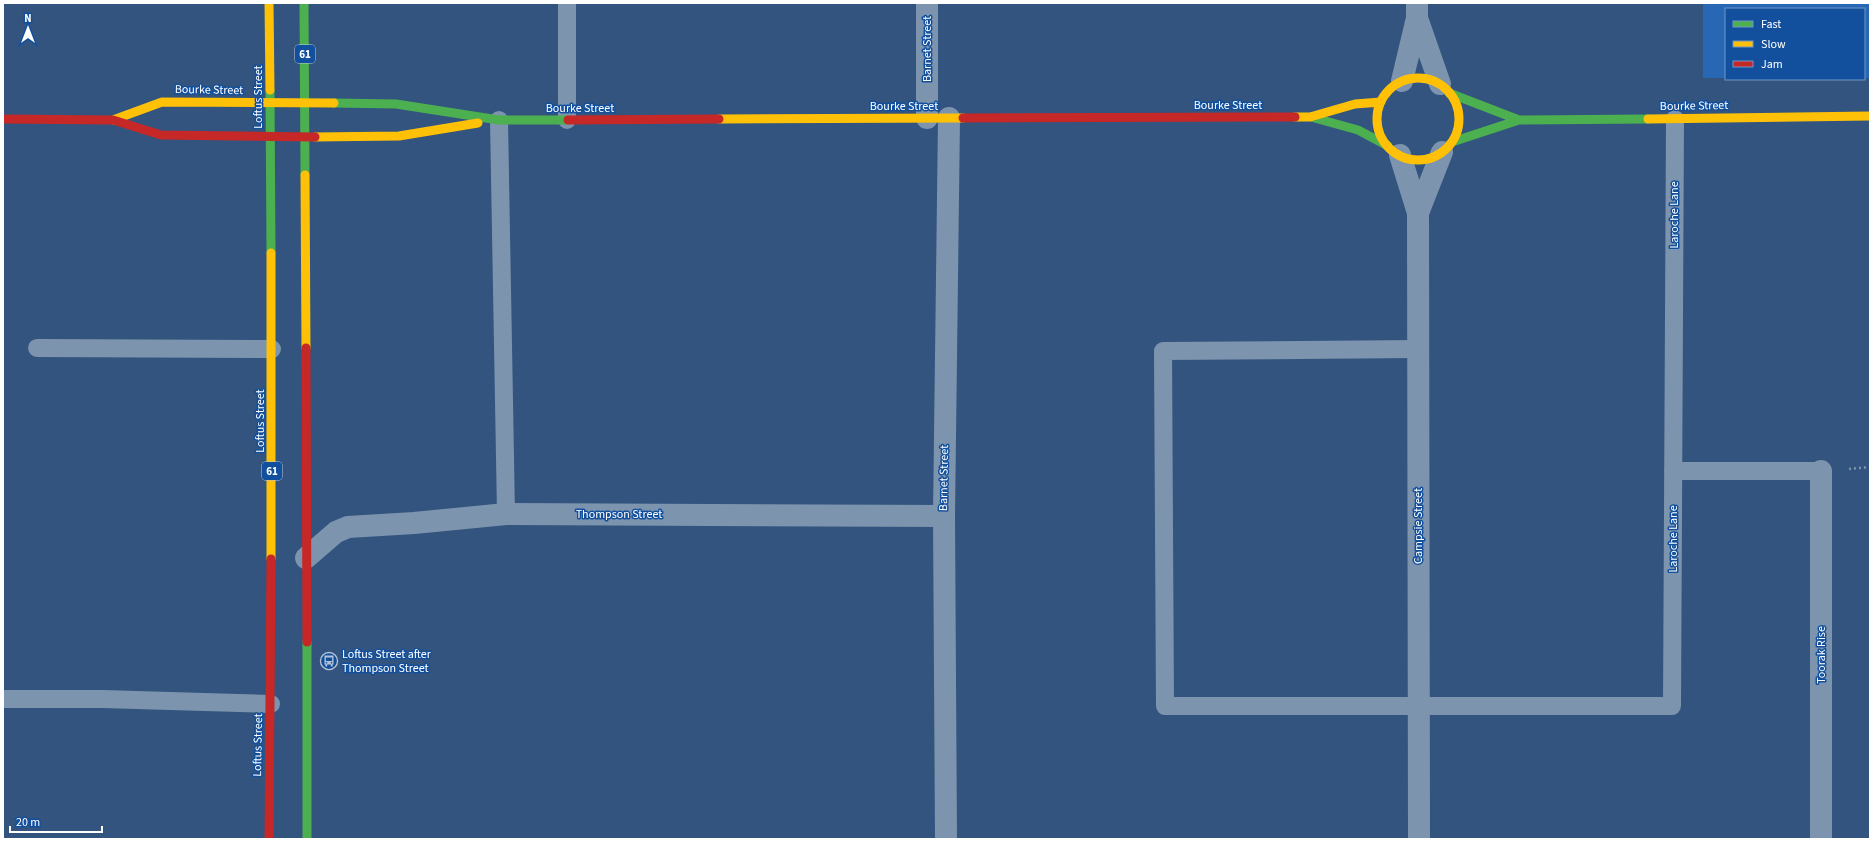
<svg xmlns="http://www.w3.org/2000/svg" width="1873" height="842" viewBox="0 0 1873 842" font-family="'Source Sans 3',sans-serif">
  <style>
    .green { fill: #2767b4 }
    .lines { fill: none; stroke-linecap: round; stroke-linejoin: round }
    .path { stroke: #7d94ae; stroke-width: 2.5; stroke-dasharray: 2 3; stroke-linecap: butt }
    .lane { stroke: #7d94ae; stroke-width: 18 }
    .street { stroke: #7d94ae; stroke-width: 22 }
    .fast { stroke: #4caf50; stroke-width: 9 }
    .slow { stroke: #ffc107; stroke-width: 9 }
    .jam { stroke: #c62828; stroke-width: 9 }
    .labels { text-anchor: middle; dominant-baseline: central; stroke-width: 3; stroke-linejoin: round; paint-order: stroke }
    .shield { fill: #12509e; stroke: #b8cae2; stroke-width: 1 }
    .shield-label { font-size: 11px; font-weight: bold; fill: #fff }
    .street-label { font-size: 12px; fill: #fff; stroke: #12509e }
    .poi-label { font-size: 12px; fill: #fff; stroke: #12509e; text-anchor: start }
  </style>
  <rect width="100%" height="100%" fill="#32547e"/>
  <path class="green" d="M1703 3H1870V78H1864V9H1726V78H1703Z"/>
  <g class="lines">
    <path class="path" d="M1849 469 1870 467"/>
    <path class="lane" d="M567 3V120
      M499 120 506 514
      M37 348 272 349
      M1418 349 1163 351 1165 706H1672L1675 119
      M1673 471H1821
      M3 699H102L271 704"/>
    <path class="street" d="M927 3V118
      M1417 18 1440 84
      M1402 81 1417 18V3
      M1400 155 1418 213 1419 839
      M1418 213 1442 152
      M306 558 336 532 348 527 414 523 506 514 944 516
      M946 839 944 516 949 118
      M1821 839V471"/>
    <path class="fast" d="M304 3 305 175
      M270 90 271 253
      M1449 93 1519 120
      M334 103 396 104 499 120H568
      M1311 117 1358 130 1388 146
      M1452 142 1519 120 1648 119
      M307 642V839"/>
    <path class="slow" d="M269 3 270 90
      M1377 119a41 41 0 1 1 82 0a41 41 0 1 1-82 0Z
      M1295 117H1310L1355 104 1381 102
      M719 119 963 118
      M1648 119 1870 116
      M113 120 162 102 334 103
      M315 137 399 136 478 123
      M305 175 306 348
      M271 559V253"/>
    <path class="jam" d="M963 118 1295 117
      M3 119 113 120 161 135 315 137
      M568 120 719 119
      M306 348 307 642
      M269 839 271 559"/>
  </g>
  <defs>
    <g id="bus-ring" transform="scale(0.9)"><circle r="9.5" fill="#12509e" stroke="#b7c3d2" stroke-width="1.5"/><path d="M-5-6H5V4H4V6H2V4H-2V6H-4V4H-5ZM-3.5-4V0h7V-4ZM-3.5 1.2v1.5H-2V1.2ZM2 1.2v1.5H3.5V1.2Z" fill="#b7c3d2"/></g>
  </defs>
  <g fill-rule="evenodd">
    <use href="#bus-ring" x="329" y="661"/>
  </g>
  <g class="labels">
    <g class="shield">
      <rect x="295" y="45" width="20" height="18" rx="3"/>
      <rect x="262" y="462" width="20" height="18" rx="3"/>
    </g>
    <g class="shield-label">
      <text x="305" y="54">61</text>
      <text x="272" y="471">61</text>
    </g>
    <g class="street-label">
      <text transform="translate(927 49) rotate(-90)">Barnet Street</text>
      <text transform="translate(209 90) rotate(1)">Bourke Street</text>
      <text transform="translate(258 97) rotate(-90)">Loftus Street</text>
      <text x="1228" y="105">Bourke Street</text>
      <text x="904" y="106">Bourke Street</text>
      <text transform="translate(1694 106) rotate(-1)">Bourke Street</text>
      <text x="580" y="108">Bourke Street</text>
      <text transform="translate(1674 215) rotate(-90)">Laroche Lane</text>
      <text transform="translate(260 421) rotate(-90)">Loftus Street</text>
      <text transform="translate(944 478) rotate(-89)">Barnet Street</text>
      <text x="619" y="514">Thompson Street</text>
      <text transform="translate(1418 526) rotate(-90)">Campsie Street</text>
      <text transform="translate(1673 539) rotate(-90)">Laroche Lane</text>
      <text transform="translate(1821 655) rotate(-90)">Toorak Rise</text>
      <text transform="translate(258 745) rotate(-89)">Loftus Street</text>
    </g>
    <g class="poi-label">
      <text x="342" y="654">Loftus Street after<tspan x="342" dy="14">Thompson Street</tspan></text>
    </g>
  </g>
  <rect width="1873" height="842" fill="none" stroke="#ffffff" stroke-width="8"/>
  <rect x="1725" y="8" width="140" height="72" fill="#12509e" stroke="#7196c5"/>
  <rect x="1733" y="21" width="20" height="6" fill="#4caf50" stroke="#7196c5"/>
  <text x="1761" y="28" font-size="12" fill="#ffffff">Fast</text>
  <rect x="1733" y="41" width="20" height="6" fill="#ffc107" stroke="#7196c5"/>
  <text x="1761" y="48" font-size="12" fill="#ffffff">Slow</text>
  <rect x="1733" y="61" width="20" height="6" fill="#c62828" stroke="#7196c5"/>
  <text x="1761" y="68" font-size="12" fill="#ffffff">Jam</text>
  <g transform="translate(28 28)" stroke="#12509e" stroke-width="3" paint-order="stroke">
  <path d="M0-3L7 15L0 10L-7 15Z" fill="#ffffff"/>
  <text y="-6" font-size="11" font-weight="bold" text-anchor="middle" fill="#ffffff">N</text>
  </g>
  <path d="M10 826v6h92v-6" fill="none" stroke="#ffffff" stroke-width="2"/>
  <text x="16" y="826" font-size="12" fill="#ffffff" stroke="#12509e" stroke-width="3" paint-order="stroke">20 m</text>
</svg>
